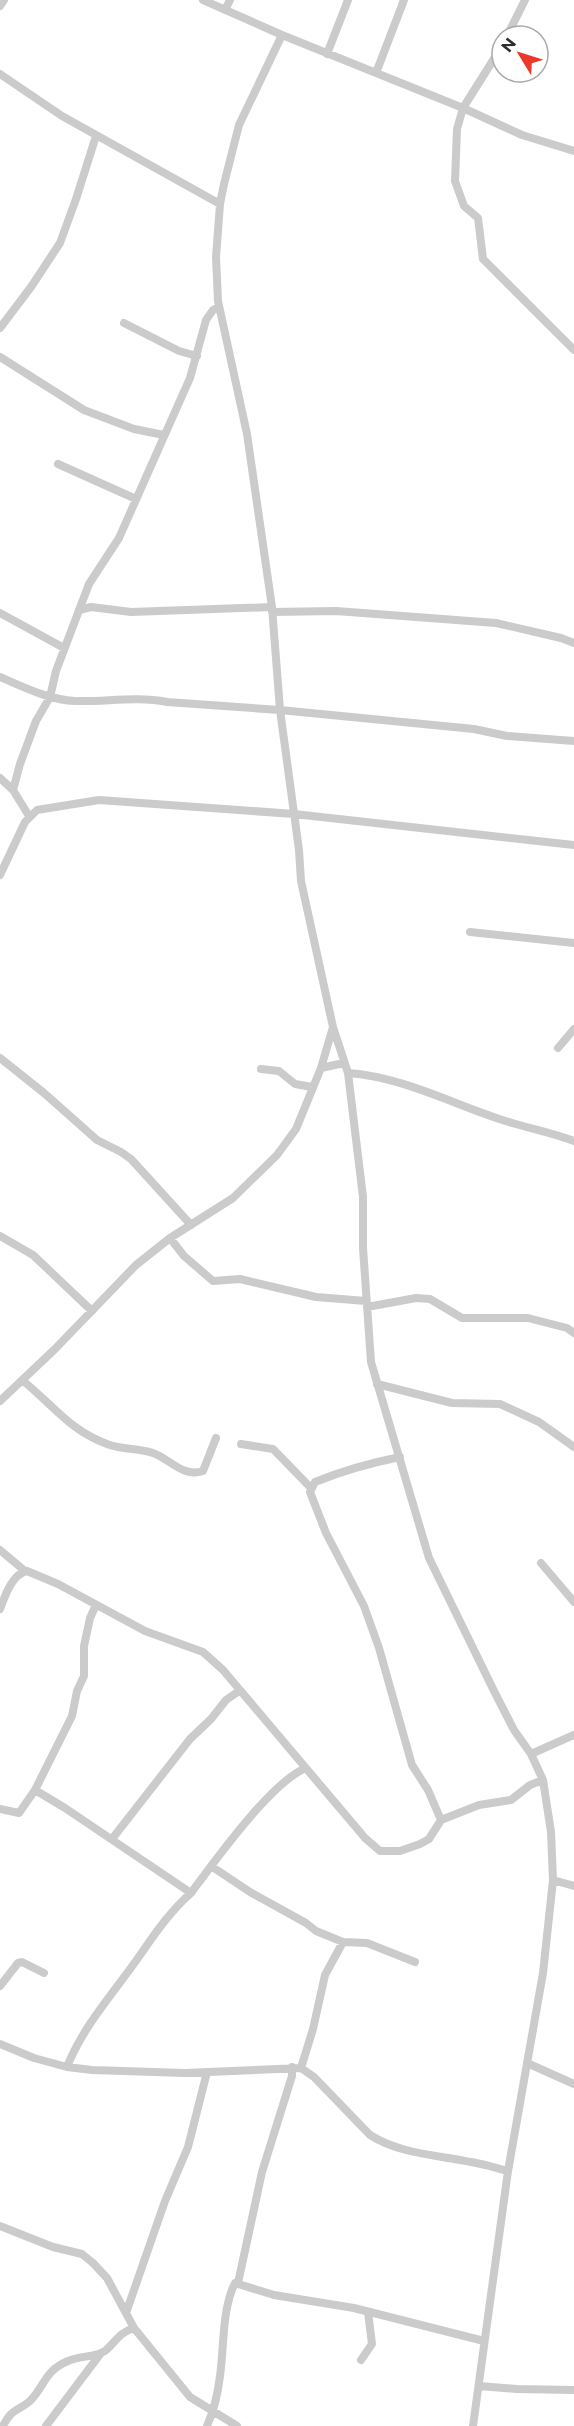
<svg xmlns="http://www.w3.org/2000/svg" width="574" height="2426" viewBox="0 0 574 2426" font-family="Montserrat,sans-serif">
  <style>
    .lines { fill: none; stroke-linecap: round; stroke-linejoin: round }
    .minor { stroke: #cbcbcb; stroke-width: 8 }
  </style>
  <rect width="100%" height="100%" fill="#fff"/>
  <g class="lines">
    <path class="minor" d="M203 0 282 35 463 108 522 135 574 151
      M0 6 4 0
      M225 10 230 0
      M282 35 239 125 224 184 220 204 216 257 218 301 247 434 272 607 280 710 299 850 301 881 333 1027 348 1073 363 1197V1248L371 1362 429 1558 494 1691 514 1730 531 1754 543 1780 551 1832 553 1880 543 1973 508 2171 473 2426
      M507 36 525 0
      M502 46 463 108 457 129 455 181 464 206 478 218 483 259 574 350
      M327 54 348 0
      M376 73 404 0
      M0 74 62 116 220 204
      M124 323 179 351 197 356
      M0 328 31 287 60 243 76 199 96 136
      M0 357 84 410 134 429 164 435
      M58 464 136 499
      M79 610 91 607 131 612 272 607
      M272 612 336 611 496 623 561 638 574 643
      M0 613 64 648
      M0 677C24 687 49 700 75 701 106 702 136 696 167 702L280 710 474 729 507 736 574 741
      M0 778 13 790 29 816
      M13 790 20 764 36 721 50 697 56 671 89 584 119 538 190 378 206 320 213 310 219 307
      M0 875 25 822 37 810 99 800 294 814 574 845
      M470 932 574 943
      M558 1048 574 1029
      M0 1058 44 1093 97 1140 121 1152 131 1159 191 1225
      M321 1068 344 1063
      M261 1069 279 1071 295 1084 312 1087
      M348 1073C405 1077 458 1107 512 1123 533 1129 553 1133 574 1141
      M0 1236 33 1255 92 1311
      M170 1238 184 1256 213 1281 240 1279 316 1297 366 1301
      M367 1307 416 1298 430 1299 462 1318H528L567 1328 574 1333
      M22 1380C52 1404 69 1430 107 1444 122 1450 139 1448 153 1453 170 1459 183 1478 203 1471L216 1438
      M377 1384 452 1403 500 1404 539 1422 574 1447
      M0 1401 55 1349 136 1265 170 1238 233 1198 277 1155 296 1129 321 1068 333 1027
      M241 1444 273 1449 311 1488
      M400 1457C370 1463 342 1471 315 1482L310 1492 326 1533 364 1606 379 1648 412 1765 428 1790 441 1820
      M0 1550 25 1571
      M541 1563 574 1602
      M0 1609C5 1596 12 1574 27 1571L58 1584 145 1631 203 1652 223 1670 365 1838 380 1851H400L420 1844 429 1839 441 1820 479 1805 511 1800 530 1785 543 1780
      M531 1754 574 1735
      M35 1790 72 1716 77 1691 84 1676V1646L90 1618 96 1605
      M0 1809 19 1813 35 1790 65 1808 191 1893
      M112 1839 190 1739 211 1719 226 1700 239 1691
      M211 1866 250 1892 306 1923 316 1931 343 1942 367 1943 415 1962
      M553 1880 574 1886
      M0 1986 18 1963 22 1962 44 1973
      M0 2044 34 2058 67 2067 92 2070 185 2073 301 2068 314 2077 370 2135C400 2154 437 2155 471 2162 484 2164 496 2168 508 2171
      M527 2063 574 2084
      M67 2067C82 2029 109 1998 133 1965 151 1940 167 1914 191 1893 214 1862 271 1782 306 1768
      M301 2068 313 2029 325 1975 343 1942
      M0 2226 53 2247 82 2254 93 2263 107 2278 134 2328 190 2397 237 2426
      M238 2283 262 2172 292 2076V2067
      M126 2313 165 2201 188 2147 207 2072
      M361 2360 372 2344 368 2312
      M479 2386 517 2389 574 2390
      M3 2426C12 2408 17 2412 30 2401 45 2386 44 2371 68 2361 79 2356 96 2357 105 2351 116 2342 118 2333 134 2328
      M46 2426 101 2353
      M207 2426C214 2410 218 2393 220 2376 224 2348 222 2308 235 2283L274 2295 354 2308 484 2341"/>
  </g>
  <g transform="translate(520 54) rotate(308)"><circle r="28" fill="#ffffff" stroke="#ababab" stroke-width="1.5"/>
  <path d="M0-4.5L10 22L0 15L-10 22Z" fill="#ec372a"/>
  <text y="-9" font-size="16" font-weight="bold" text-anchor="middle" fill="#2e2e2e">N</text>
  </g>
</svg>
